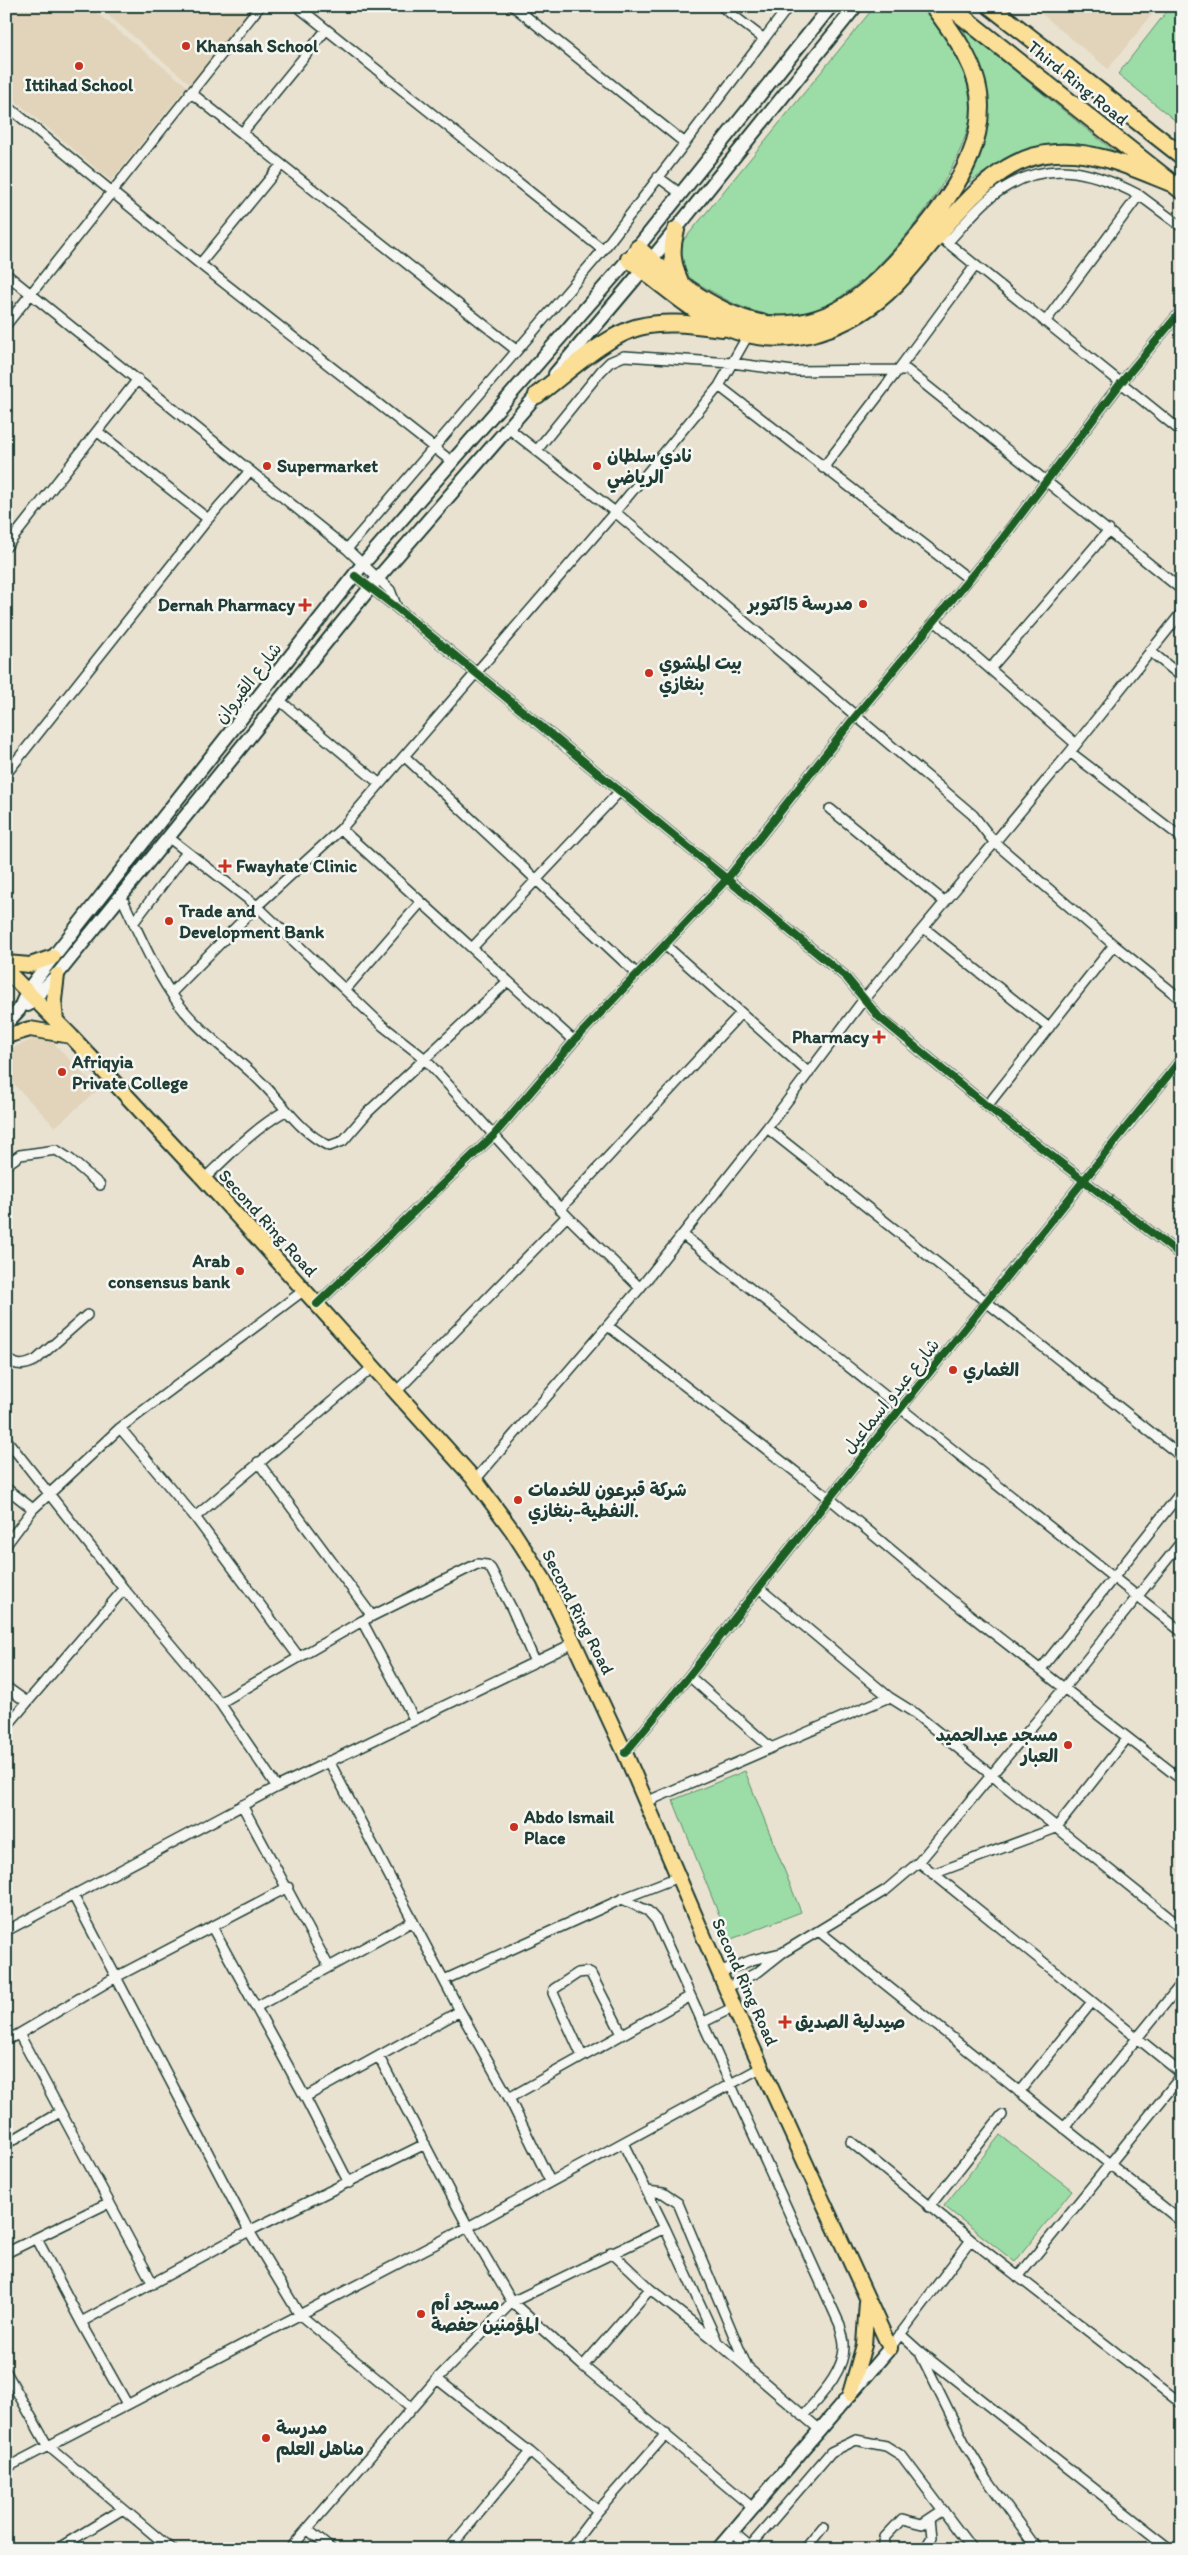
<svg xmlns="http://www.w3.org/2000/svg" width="1188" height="2555" viewBox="0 0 1188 2555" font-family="Itim,'Playpen Sans Arabic',sans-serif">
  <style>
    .built { fill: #e1d4ba }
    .green { fill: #9cdca6; stroke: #5e8c6d }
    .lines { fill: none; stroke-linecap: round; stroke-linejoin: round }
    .street-casing { stroke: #1f3d34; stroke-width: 12 }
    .secondary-casing { stroke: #1f3d34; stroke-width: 16 }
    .primary-casing { stroke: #1f3d34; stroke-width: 18 }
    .highway-casing { stroke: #1f3d34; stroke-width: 20 }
    .street { stroke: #f6f6f2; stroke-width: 9 }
    .secondary { stroke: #f6f6f2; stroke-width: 12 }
    .primary { stroke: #fbdf96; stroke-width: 14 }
    .highway { stroke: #fbdf96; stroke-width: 16 }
    .cycleway-casing { stroke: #f6f6f2; stroke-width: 11 }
    .cycleway { stroke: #1b5e20; stroke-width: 8 }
    .poi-dot { fill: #c8321e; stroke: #f6f6f2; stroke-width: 2 }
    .labels { text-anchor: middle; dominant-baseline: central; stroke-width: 5; stroke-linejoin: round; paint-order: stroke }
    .poi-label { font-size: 18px; font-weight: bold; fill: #1f3d34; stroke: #f6f6f2; text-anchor: start }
    .street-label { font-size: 18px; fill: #1f3d34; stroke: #f6f6f2 }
  </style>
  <rect width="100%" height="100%" fill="#eae2d1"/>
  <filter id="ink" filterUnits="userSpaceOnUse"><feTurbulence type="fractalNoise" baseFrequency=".02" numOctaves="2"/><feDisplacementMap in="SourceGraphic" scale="10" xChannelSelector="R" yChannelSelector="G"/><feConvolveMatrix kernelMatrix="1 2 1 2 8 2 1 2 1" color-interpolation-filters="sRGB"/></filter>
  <g filter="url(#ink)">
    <path class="built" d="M6 6H88L187 86 111 181 6 93Z
      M97 6H260L194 87Z
      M1032 6H1159L1108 69Z
      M38 1037 53 1042 98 1090 55 1127 6 1076V1056L14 1047Z"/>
    <path class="green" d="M875 6H921C945 32 970 70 971 106 971 170 869 296 808 313 778 321 744 311 718 295 691 279 682 279 679 246Z
      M1171 6H1182V126L1118 74Z
      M963 29 1116 153C1103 150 1090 146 1078 144 1035 138 999 163 966 184 978 150 993 112 983 75 979 60 969 44 963 29Z
      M745 1771 801 1912 729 1940 673 1800Z
      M1000 2135 1072 2190 1015 2262 944 2206Z"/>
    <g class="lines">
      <g class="street-casing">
        <path id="street" d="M297 6 603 250 347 549
          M513 6 685 143 603 250
          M764 39 789 6
          M190 92 516 350
          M6 105 200 264 451 461
          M242 133 326 30
          M685 143 764 39 721 6
          M658 177 681 194
          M938 235 1182 432
          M947 243C962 227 978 206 995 194 1045 158 1089 169 1139 195
          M200 264 281 165
          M6 274 347 549 390 590 397 608
          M1045 322 1139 195 1182 227
          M6 325 260 6
          M719 386 969 579
          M508 428 615 512 973 815 994 842 1114 945 1182 1000
          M98 432 208 519
          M537 450 601 371 610 362 624 356 732 363 793 371 898 370 975 266
          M823 468 898 370H907L1182 590
          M6 547 138 379
          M355 576 397 608 846 977 879 1017 987 1106 1182 1256
          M935 621 1076 744
          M1150 651 1182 677
          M990 669 1109 530
          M279 700 380 784
          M1070 752 1182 838
          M404 756 637 974
          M6 774 208 519 249 472
          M830 809 945 902
          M341 829 574 1041
          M168 837 257 906 383 1026 424 1058 567 1216 640 1288
          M121 896C138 931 154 971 178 1003 202 1035 236 1056 263 1084 285 1106 300 1132 329 1146L343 1141 368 1112 508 981
          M134 922 187 852
          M924 928 1049 1028
          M665 945 809 1073
          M472 948 619 792
          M345 990 421 902
          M172 992 257 906 341 829 615 512 719 386 748 335
          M987 1106 1114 945
          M767 1128 1182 1457
          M6 1165 20 1155 56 1150 70 1159 100 1185
          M204 1179C229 1155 254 1129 285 1111
          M560 1209 741 1013
          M683 1235 1182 1632
          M317 1304 493 1136 574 1041 727 879 855 717 1003 538 1120 384 1182 310
          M608 1326 829 1498 961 1608 1182 1780
          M6 1358C16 1367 25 1366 36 1360L87 1315
          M396 1392 567 1216
          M120 1428 195 1517 299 1657
          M6 1439 124 1589 220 1703 277 1787
          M258 1462 372 1616
          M475 1480 640 1288 767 1128 864 999 1070 752 1182 612
          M6 1488 33 1509
          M195 1517 373 1367
          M6 1545 33 1509 120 1428 303 1291
          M759 1588 889 1697 913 1712 1182 1928
          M362 1621 414 1719
          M1041 1669 1182 1491
          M689 1676 770 1747
          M6 1687 27 1702
          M220 1703 362 1621 477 1564 487 1565 491 1569 512 1609 535 1662
          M6 1727 124 1589
          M625 1753 689 1676 900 1409 1182 1058
          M329 1761 460 2011 509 2098 550 2181
          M646 1802 889 1697
          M242 1805 329 1967
          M919 1862 1182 2074
          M933 1874 1056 1828 1127 1738
          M73 1895 249 2231 299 2314 412 2408
          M622 1899 648 1911 656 1920 840 2325C841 2331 844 2339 844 2345 845 2372 819 2397 803 2416
          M212 1927 305 2097 460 2011
          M6 1931 277 1787 574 1643
          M820 1932 1182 2222
          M719 1973 752 1960 781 1953
          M444 1980 622 1899 678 1877
          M726 1988 758 1972 782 1953 886 1890 919 1862 1064 1688 1182 1541
          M256 2007 413 1921
          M702 2023 734 2007
          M19 2034 116 1977 288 1887
          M6 2040 19 2034 153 2284
          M582 2056 553 1993 554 1989 578 1973 587 1972 591 1974 622 2034
          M379 2057 468 2227 512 2302 583 2366 753 2508
          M1019 2092 1092 2002
          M305 2097 349 2183
          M509 2098 689 1997
          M1064 2128 1182 1983
          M851 2142 971 2240 1182 2404
          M623 2143 665 2228 716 2339
          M6 2144 60 2112
          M647 2191 663 2193 678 2203 746 2365
          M929 2207 1002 2115
          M37 2239 81 2322
          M611 2252 650 2289 716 2341 820 2430
          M6 2253 108 2203
          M1018 2277 1182 2075
          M900 2334 920 2352 1171 2549
          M890 2348 971 2240
          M921 2355 964 2442 988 2481 1037 2549
          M583 2366 650 2289
          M6 2372 47 2445 171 2549
          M437 2379 530 2452
          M127 2404 81 2322 249 2231 425 2144
          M6 2468 468 2227 762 2067
          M307 2529 331 2549
          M733 2532 753 2549
          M57 2549 123 2509
          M290 2549 437 2379 512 2302 665 2228
          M449 2549 530 2452 598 2511 666 2434
          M569 2549 598 2511
          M748 2549 831 2452 856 2440 886 2446 902 2456 972 2549
          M805 2549 823 2527
          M883 2549 885 2537 902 2519 922 2524 943 2510
          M925 2549 932 2537 930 2519"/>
      </g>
      <g class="secondary-casing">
        <path id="secondary" d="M555 374 651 260 856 6
          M28 1005 57 975 378 578 542 389
          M6 1024 19 1010 27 991 53 957 363 564 626 262 831 6
          M718 2549 890 2348"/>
      </g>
      <g class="primary-casing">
        <path id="primary" d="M6 963 30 965 53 957
          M6 970 71 1036 204 1179 475 1480 512 1530 544 1580 574 1643 625 1753 734 2007 890 2348
          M56 1021 54 1000 57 975
          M6 1036 30 1029 71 1036
          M850 2394 864 2345 867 2302"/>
      </g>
      <g class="highway-casing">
        <path id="highway" d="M949 6 1182 191
          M990 6 1182 156
          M676 230C670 251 672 264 681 284
          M638 248C671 279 721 318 767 324 792 326 818 321 840 309 883 285 950 204 969 159 976 142 980 125 980 107 980 68 955 36 933 6
          M629 259C655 279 699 317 728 328 788 352 853 328 896 284 919 260 938 233 960 209 986 181 1015 155 1055 153 1097 150 1133 168 1171 183
          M537 395C565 374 606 335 639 327 667 320 696 325 723 328"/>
      </g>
      <use href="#street" class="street"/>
      <use href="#secondary" class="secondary"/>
      <use href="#primary" class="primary"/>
      <use href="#highway" class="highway"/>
      <g class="cycleway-casing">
        <path id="cycleway" d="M355 576 397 608 846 977 879 1017 987 1106 1182 1256
          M317 1304 493 1136 574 1041 727 879 855 717 1003 538 1120 384 1182 310
          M625 1753 689 1676 900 1409 1182 1058"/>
      </g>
      <use href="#cycleway" class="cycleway"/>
    </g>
  </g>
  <g class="poi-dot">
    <circle cx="186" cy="46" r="5"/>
    <circle cx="79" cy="66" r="5"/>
    <circle cx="267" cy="466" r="5"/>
    <circle cx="597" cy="466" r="5"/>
    <circle cx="863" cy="604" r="5"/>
    <path d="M302.5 597.5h5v5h5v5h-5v5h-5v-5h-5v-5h5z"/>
    <circle cx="649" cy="673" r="5"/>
    <path d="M222.5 858.5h5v5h5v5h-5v5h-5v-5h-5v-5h5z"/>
    <circle cx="169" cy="921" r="5"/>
    <path d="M876.5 1029.5h5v5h5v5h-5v5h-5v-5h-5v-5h5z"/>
    <circle cx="62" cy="1072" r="5"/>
    <circle cx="240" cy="1271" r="5"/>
    <circle cx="953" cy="1370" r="5"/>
    <circle cx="518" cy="1500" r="5"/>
    <circle cx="1068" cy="1745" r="5"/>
    <circle cx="514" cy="1827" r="5"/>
    <path d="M782.5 2014.5h5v5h5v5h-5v5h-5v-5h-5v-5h5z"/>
    <circle cx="421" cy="2314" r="5"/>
    <circle cx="266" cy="2438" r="5"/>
  </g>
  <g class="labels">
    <g class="poi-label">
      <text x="196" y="46">Khansah School</text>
      <text x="79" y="85" text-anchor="middle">Ittihad School</text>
      <text x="607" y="456">نادي سلطان<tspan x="607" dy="21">الرياضي</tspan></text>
      <text x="277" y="466">Supermarket</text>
      <text x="853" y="604" text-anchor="end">مدرسة 5اكتوبر</text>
      <text x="295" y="605" text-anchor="end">Dernah Pharmacy</text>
      <text x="659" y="663">بيت المشوي<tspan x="659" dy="21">بنغازي</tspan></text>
      <text x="236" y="866">Fwayhate Clinic</text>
      <text x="179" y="911">Trade and<tspan x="179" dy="21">Development Bank</tspan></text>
      <text x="869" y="1037" text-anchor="end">Pharmacy</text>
      <text x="72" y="1062">Afriqyia<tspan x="72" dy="21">Private College</tspan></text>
      <text x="230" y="1261" text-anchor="end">Arab<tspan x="230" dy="21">consensus bank</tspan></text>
      <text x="963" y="1370">الغماري</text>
      <text x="528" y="1490">شركة قبرعون للخدمات<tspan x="528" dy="21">النفطية-بنغازي.</tspan></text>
      <text x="1058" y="1735" text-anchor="end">مسجد عبدالحميد<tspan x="1058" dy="21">العبار</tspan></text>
      <text x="524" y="1817">Abdo Ismail<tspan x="524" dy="21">Place</tspan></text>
      <text x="795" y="2022">صيدلية الصديق</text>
      <text x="431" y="2304">مسجد أم<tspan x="431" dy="21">المؤمنين حفصة</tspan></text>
      <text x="276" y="2428">مدرسة<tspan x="276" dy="21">مناهل العلم</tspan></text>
    </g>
    <g class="street-label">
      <text transform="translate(1078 83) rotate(39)">Third Ring Road</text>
      <text transform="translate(248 683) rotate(-52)">شارع القيروان</text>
      <text transform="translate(268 1223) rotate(48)">Second Ring Road</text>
      <text transform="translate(891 1396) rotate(-51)">شارع عبدو اسماعيل</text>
      <text transform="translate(578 1612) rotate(63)">Second Ring Road</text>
      <text transform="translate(745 1982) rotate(66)">Second Ring Road</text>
    </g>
  </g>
  <rect width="1188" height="2555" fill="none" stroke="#f6f6f2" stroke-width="25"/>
  <rect x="12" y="12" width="1163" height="2530" fill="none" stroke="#1f3d34" stroke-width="2" filter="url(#ink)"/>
</svg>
